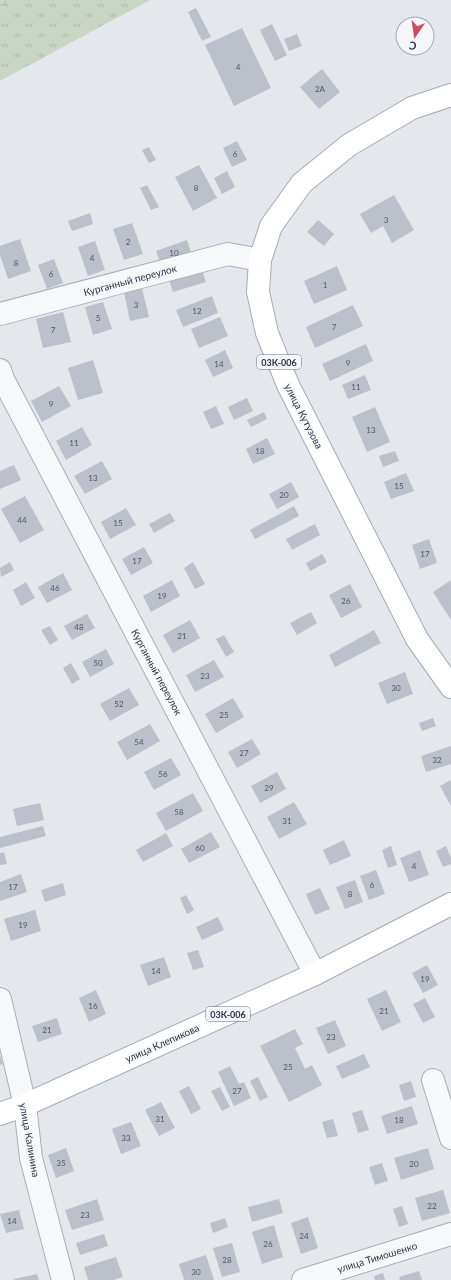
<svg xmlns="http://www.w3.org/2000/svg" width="451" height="1280" viewBox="0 0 451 1280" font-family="Lato,sans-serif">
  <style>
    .grass { fill: url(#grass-tufts) }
    .wetland { fill: url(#wetland-marsh) }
    .building { fill: #bbc0ca }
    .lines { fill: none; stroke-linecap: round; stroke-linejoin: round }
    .minor-casing { stroke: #a9aeb7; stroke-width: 24 }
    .primary-casing { stroke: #a3abb8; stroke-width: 24 }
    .minor { stroke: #f7f8fa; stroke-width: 22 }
    .primary { stroke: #fff; stroke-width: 22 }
    .labels { text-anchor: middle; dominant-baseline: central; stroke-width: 3.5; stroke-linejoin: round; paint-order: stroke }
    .number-label { font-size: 8px; fill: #4f5766 }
    .shield { fill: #f4f6f9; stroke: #676e7b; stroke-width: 1 }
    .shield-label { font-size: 9px; font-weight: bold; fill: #2b3445 }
    .street-label { font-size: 10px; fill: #2b3445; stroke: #f4f6f9 }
  </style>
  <defs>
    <pattern id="grass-tufts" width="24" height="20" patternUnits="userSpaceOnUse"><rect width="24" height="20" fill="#c9d6c5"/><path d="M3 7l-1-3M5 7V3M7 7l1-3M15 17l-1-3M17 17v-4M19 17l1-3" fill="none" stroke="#adb8ab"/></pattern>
    <pattern id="wetland-marsh" width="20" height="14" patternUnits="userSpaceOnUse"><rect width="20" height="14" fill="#c9d6c5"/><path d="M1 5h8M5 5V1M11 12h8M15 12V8" fill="none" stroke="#adb8ab"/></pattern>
  </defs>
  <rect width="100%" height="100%" fill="#e4e7ec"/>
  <path class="grass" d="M18 0H150L0 81V9Z"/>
  <path class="wetland" d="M0 0H18L0 9Z"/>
  <path class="building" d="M196 8 211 37 202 41 188 12Z
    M272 24 287 55 275 61 260 30Z
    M242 28 271 88 234 106 205 45Z
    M297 34 302 46 289 51 284 39Z
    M322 69 340 92 319 109 300 87Z
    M237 141 247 160 232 167 223 148Z
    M149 147 156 160 149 163 142 150Z
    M199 165 217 198 193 211 175 177Z
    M227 171 235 187 222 194 214 178Z
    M147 185 159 207 151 210 140 188Z
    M394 195 414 230 392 243 383 226 371 233 360 214Z
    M90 213 93 224 72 231 68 221Z
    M318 220 334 234 324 246 307 232Z
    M132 223 143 254 124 260 113 229Z
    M20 239 31 271 8 279 0 255V246Z
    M187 240 192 255 161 265 156 251Z
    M95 241 105 270 88 276 78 247Z
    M54 259 63 283 47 289 38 265Z
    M337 266 347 290 314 304 304 281Z
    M201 267 206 282 173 292 168 277Z
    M142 288 149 317 130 321 124 292Z
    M212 296 218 313 183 327 176 310Z
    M103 302 112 329 93 335 85 307Z
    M353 305 363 326 315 348 306 327Z
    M63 312 71 342 43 348 36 319Z
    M220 317 228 336 199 348 191 329Z
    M366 344 373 361 330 381 322 364Z
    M225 350 233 368 213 377 205 360Z
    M93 360 103 393 78 400 68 368Z
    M365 375 371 390 348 399 342 385Z
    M59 386 71 406 42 422 31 401Z
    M247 398 253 411 234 420 228 407Z
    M216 406 224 424 211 429 203 412Z
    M375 407 390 442 367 452 352 417Z
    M264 412 267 419 251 427 247 420Z
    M82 427 92 445 66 460 56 441Z
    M267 438 275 454 253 464 246 449Z
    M395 451 399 461 383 467 379 456Z
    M102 461 112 479 85 494 74 476Z
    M14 465 21 480 0 489V471Z
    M406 473 414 491 391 499 384 482Z
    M291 482 299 497 277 509 269 494Z
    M25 496 44 530 20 543 1 509Z
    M294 506 299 516 255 539 250 530Z
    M126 508 136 525 110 539 101 522Z
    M170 513 175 521 154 533 149 524Z
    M315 524 320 535 292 550 286 539Z
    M429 539 437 563 420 569 412 545Z
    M144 547 153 563 131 575 122 559Z
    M322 554 327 562 310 571 306 563Z
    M10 562 14 570 1 577 0 568Z
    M193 562 205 584 195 589 184 568Z
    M63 573 72 590 47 603 38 587Z
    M172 580 180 596 151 612 143 596Z
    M451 580V620L433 592Z
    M26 582 35 598 21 606 13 590Z
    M350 584 362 607 341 618 329 595Z
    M311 612 317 623 297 635 290 623Z
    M87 614 95 628 72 640 64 626Z
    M190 620 200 638 173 653 163 635Z
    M50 626 58 640 50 645 41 630Z
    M374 630 381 643 335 667 329 655Z
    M224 635 234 652 226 657 216 639Z
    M106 649 114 664 90 677 82 662Z
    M214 660 224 677 195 692 186 675Z
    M71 663 80 679 72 684 63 668Z
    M405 672 413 694 387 704 378 683Z
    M129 688 139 705 110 721 100 704Z
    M233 698 244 717 216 733 205 714Z
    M433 718 436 726 422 731 419 723Z
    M150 724 160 741 127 760 117 742Z
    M252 739 261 754 237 768 228 752Z
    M451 746V764L426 772 421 756Z
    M171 758 181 775 154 790 144 772Z
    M277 772 286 789 260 803 251 786Z
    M451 780V806L440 786Z
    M193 793 203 811 166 831 156 813Z
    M294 802 307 824 279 839 267 817Z
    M40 803 44 820 17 826 13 809Z
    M43 826 46 836 0 848V837Z
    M211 832 220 847 189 863 181 849Z
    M166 833 173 846 143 862 136 850Z
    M344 840 351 856 330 865 323 850Z
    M391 846 397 865 388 868 382 850Z
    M446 846 451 858V864L443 867 436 851Z
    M420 850 429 875 409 882 400 858Z
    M4 852 7 864 0 865V853Z
    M376 870 385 894 369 900 360 876Z
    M21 874 27 892 0 901V882Z
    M355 880 363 902 345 909 336 887Z
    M63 883 66 895 45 902 41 890Z
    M320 888 330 909 315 915 306 894Z
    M186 895 194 910 187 914 180 898Z
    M35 910 41 931 11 941 4 919Z
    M218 917 224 930 202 940 196 927Z
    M198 950 204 967 193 970 187 953Z
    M164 957 171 977 148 986 140 965Z
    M427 965 438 985 423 993 412 973Z
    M96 990 106 1014 89 1022 79 998Z
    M386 990 401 1022 382 1031 367 999Z
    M425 998 435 1017 423 1023 413 1004Z
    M57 1018 62 1034 38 1042 32 1026Z
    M335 1020 346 1046 328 1054 316 1028Z
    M295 1029 303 1044 295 1048 305 1069 312 1065 322 1085 289 1102 260 1046Z
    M364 1054 370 1067 342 1079 336 1066Z
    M0 1055 3 1064 0 1065Z
    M230 1066 239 1084 244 1082 251 1098 234 1106 218 1072Z
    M258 1077 268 1097 260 1101 250 1081Z
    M411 1081 416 1097 404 1101 399 1085Z
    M189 1086 201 1109 191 1114 179 1091Z
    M220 1087 230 1107 222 1111 211 1091Z
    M161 1102 175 1128 159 1136 145 1110Z
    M412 1106 418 1124 387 1134 381 1116Z
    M362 1110 369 1130 358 1133 352 1113Z
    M333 1119 338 1136 327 1138 322 1122Z
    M131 1122 141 1146 121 1154 112 1129Z
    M66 1148 74 1171 56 1178 48 1155Z
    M428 1148 434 1169 401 1180 394 1158Z
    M382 1163 388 1181 375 1185 369 1167Z
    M443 1190 450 1213 422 1221 415 1198Z
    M97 1199 104 1220 72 1230 65 1210Z
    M279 1199 283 1213 252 1222 248 1207Z
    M402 1206 408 1224 399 1227 393 1209Z
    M19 1210 24 1229 6 1233 0 1214Z
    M308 1217 318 1248 301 1254 291 1223Z
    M225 1218 228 1227 213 1233 210 1223Z
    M274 1225 283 1257 262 1264 252 1232Z
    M104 1234 108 1246 80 1255 76 1243Z
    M232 1243 240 1272 222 1277 213 1248Z
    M206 1255 214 1280H184L179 1264Z
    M116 1257 123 1277 114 1280H88L84 1267Z
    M419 1271 422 1280H400L399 1277Z
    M383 1273 385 1280H375L374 1276Z
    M37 1274 39 1280H14V1279Z"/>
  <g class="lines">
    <g class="minor-casing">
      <path id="minor" d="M0 314 228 254 260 260
        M0 370 3 379 315 974
        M0 999 25 1105 31 1158 63 1280
        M433 1080 451 1138
        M303 1280 451 1234"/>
    </g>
    <g class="primary-casing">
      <path id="primary" d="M451 95 412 108 349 145 302 183 271 226 260 260 258 292 267 333 288 385 417 639 451 687
        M0 1114 25 1105 315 974 451 904"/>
    </g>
    <use href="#minor" class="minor"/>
    <use href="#primary" class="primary"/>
  </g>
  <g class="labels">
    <g class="number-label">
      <text x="238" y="67">4</text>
      <text x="320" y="89">2А</text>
      <text x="235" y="154">6</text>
      <text x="196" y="188">8</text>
      <text x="386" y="220">3</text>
      <text x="128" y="242">2</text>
      <text x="174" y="253">10</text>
      <text x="92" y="258">4</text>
      <text x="16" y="263">8</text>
      <text x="51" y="274">6</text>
      <text x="325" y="285">1</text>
      <text x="136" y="305">3</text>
      <text x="197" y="311">12</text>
      <text x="98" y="318">5</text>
      <text x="334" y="327">7</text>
      <text x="53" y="330">7</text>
      <text x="348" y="363">9</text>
      <text x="219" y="364">14</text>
      <text x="356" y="387">11</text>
      <text x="51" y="404">9</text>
      <text x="371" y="430">13</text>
      <text x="74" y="443">11</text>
      <text x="260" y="451">18</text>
      <text x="93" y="478">13</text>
      <text x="399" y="486">15</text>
      <text x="284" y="495">20</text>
      <text x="22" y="520">44</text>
      <text x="118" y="523">15</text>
      <text x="425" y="554">17</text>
      <text x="137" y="561">17</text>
      <text x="55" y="588">46</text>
      <text x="162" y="596">19</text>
      <text x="346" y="601">26</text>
      <text x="79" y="627">48</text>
      <text x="182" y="636">21</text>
      <text x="98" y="663">50</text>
      <text x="205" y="676">23</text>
      <text x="396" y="688">30</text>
      <text x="119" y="704">52</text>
      <text x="224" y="715">25</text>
      <text x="139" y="742">54</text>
      <text x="244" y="753">27</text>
      <text x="437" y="760">32</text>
      <text x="163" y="774">56</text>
      <text x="269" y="788">29</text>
      <text x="179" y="812">58</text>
      <text x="287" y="821">31</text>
      <text x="200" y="848">60</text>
      <text x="414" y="866">4</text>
      <text x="372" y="885">6</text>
      <text x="13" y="887">17</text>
      <text x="350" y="894">8</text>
      <text x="23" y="925">19</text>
      <text x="156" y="971">14</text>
      <text x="425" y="979">19</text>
      <text x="93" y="1006">16</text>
      <text x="384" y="1011">21</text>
      <text x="47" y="1030">21</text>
      <text x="331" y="1037">23</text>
      <text x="288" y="1067">25</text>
      <text x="237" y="1091">27</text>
      <text x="160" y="1119">31</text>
      <text x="399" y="1120">18</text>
      <text x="126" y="1138">33</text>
      <text x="61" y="1163">35</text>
      <text x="414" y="1164">20</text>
      <text x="432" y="1206">22</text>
      <text x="85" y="1215">23</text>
      <text x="12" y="1221">14</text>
      <text x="304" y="1236">24</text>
      <text x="268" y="1244">26</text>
      <text x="227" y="1260">28</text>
      <text x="196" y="1272">30</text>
    </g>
    <g class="shield">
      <rect x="257" y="355" width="44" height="14" rx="3"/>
      <rect x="206" y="1007" width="44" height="14" rx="3"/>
    </g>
    <g class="shield-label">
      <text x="279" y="362">03К-006</text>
      <text x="228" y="1014">03К-006</text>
    </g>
    <g class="street-label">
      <text transform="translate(130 280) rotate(-15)">Курганный переулок</text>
      <text transform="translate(304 416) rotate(63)">улица Кутузова</text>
      <text transform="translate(157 672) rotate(62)">Курганный переулок</text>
      <text transform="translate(162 1043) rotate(-24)">улица Клепикова</text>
      <text transform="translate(30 1140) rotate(80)">улица Калинина</text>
      <text transform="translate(377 1257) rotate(-17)">улица Тимошенко</text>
    </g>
  </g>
  <g transform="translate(415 36) rotate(193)"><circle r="19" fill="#f4f6f9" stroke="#a4a8b1"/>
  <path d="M0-3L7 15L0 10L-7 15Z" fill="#d1495b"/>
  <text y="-6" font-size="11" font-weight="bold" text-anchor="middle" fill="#2b3445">С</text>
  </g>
</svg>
